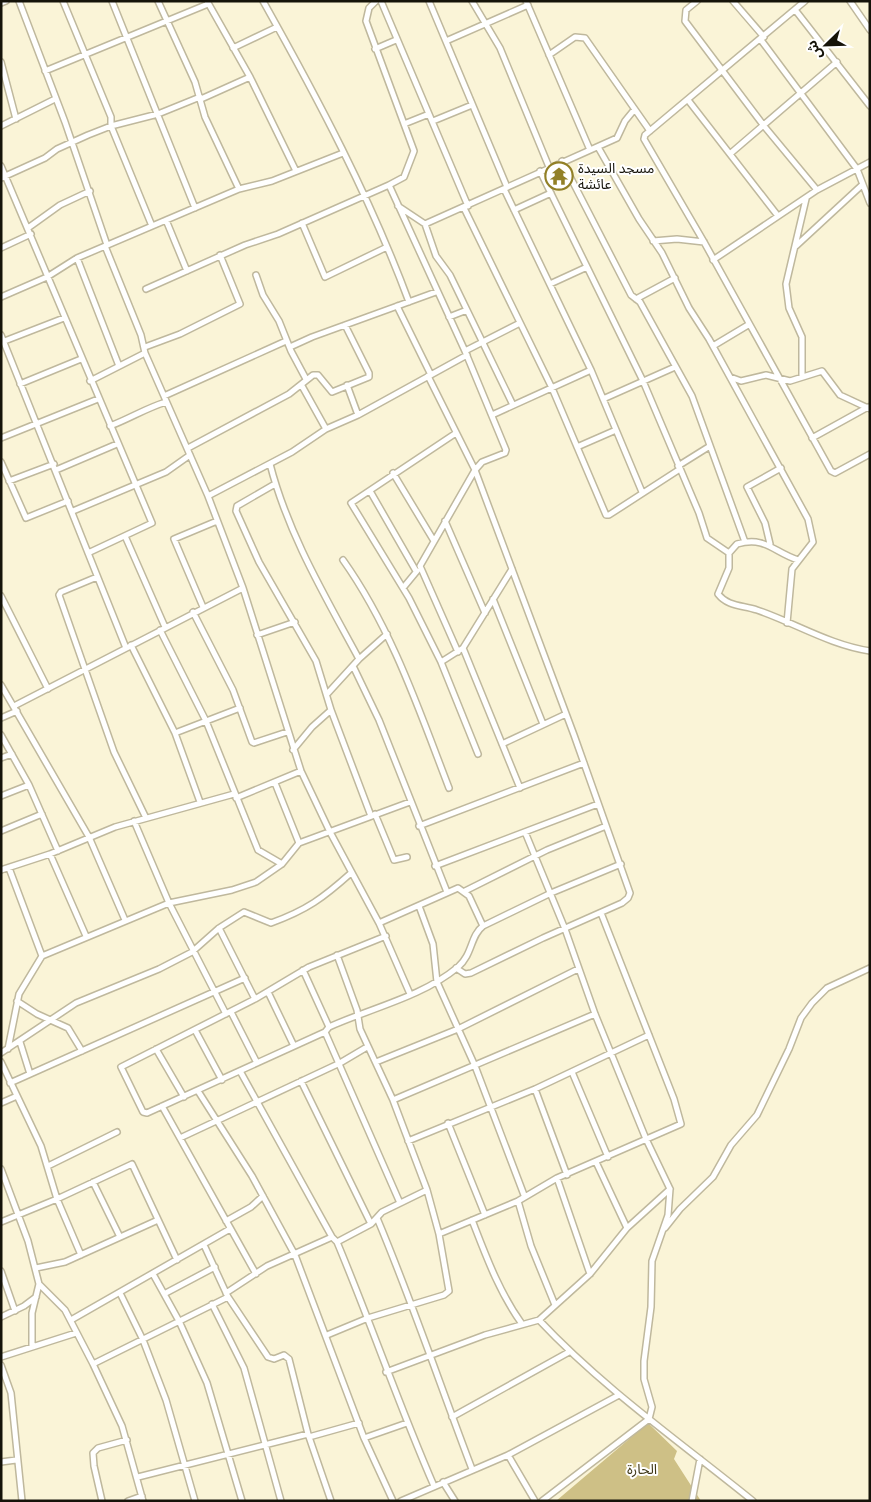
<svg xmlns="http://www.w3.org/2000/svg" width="871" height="1502" viewBox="0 0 871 1502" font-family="'Nunito Sans','Noto Sans Arabic',sans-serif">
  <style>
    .green { fill: #cec086 }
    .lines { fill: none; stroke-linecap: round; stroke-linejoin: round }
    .street-casing { stroke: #bfb89d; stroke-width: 8 }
    .street { stroke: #fff; stroke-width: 5 }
    .labels { text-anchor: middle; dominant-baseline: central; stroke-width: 4; stroke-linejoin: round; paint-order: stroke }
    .poi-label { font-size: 14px; fill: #151309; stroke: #fff; text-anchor: start }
    .park-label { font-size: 14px; fill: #3f3717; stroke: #fff }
  </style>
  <rect width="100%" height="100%" fill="#faf4d7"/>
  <path class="green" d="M648 1423 677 1451 674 1459 701 1501H556Z"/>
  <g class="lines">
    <g class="street-casing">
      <path id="street" d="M19 1 65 122 107 245
        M63 1 111 117V126L152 226
        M112 1 195 208
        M158 1 195 82 205 117 239 189
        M207 1 250 77 296 171
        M263 1C318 99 370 197 409 302
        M376 1 369 8 366 21 414 151 404 177 389 185
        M381 1 468 206
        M429 1 507 187
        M472 1 500 48 549 167
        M526 1 590 150
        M697 1 686 10 685 21 764 126 817 190
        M733 1 764 37
        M805 1 645 135 644 139 704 242 831 471 835 473 870 454
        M850 1 870 30
        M1 3 6 1
        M796 11 870 106
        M761 40 857 169 870 203
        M446 41 528 5
        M233 48 277 27
        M375 49 396 40
        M549 55 575 37 585 38 650 131
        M1 62 16 119
        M45 71 208 4
        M201 99 250 77
        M688 100 778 216
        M433 121 472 105
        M404 124 429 114
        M1 126 55 99
        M598 147 639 219 662 253 689 308 709 339 808 519 813 542 792 569 787 623
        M731 153 837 62
        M562 161 631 295 640 302 692 396 745 542
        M1 166 152 523 88 553
        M540 171 643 381 699 513 707 538 729 553
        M1 178 45 158 57 149 88 135 111 126 158 114 200 97
        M504 189 591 370 642 492
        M398 206 425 224 436 256 450 275 513 405
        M464 208 552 388 606 515H609L680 469
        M514 210 551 193
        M166 220 187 271
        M302 223 325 277 387 247
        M425 224 617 138 625 121 634 110
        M28 228 60 205 90 191
        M653 241 677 239 704 242
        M105 246 141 335 145 353 208 496 243 588 301 771 330 832 379 923 410 994
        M796 246 862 185
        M1 248 31 234
        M77 258 119 366
        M713 260 817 190 870 162
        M256 275 263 295 279 321 291 351 306 379
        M550 284 587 267
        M146 289 245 245 278 234 389 185 465 351 506 450 505 453 482 462 475 470 574 735 630 893 628 898 622 903 543 938 471 973 465 974 456 968
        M1 297 47 277 77 258 239 189 272 181 343 153
        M636 299 675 278
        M397 306 431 375
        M449 317 467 310
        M1 335 126 648
        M2 342 64 318
        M713 346 748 325
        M145 347 180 334 240 304 220 255
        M290 347 312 337 436 292
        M465 351 520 323
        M428 376 475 470 420 566 458 652
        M730 377 741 381 766 375 790 381 822 371 840 395 870 409
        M802 377V337L789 308 786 284 806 199
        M90 381 145 353
        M20 384 81 359
        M347 385 358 415
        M302 386 326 429
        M164 396 286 341
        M603 399 675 367
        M492 415 591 370
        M110 426C129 419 146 408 166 402
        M456 433 351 503 409 598 441 662 478 754
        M1 438 98 399
        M812 438 868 407
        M577 447 616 430
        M188 448 289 394 313 375H318L332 392 369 377V373L345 325
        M1 462 26 518 68 501
        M270 464C288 534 325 596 359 659
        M678 466 710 446
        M56 470 117 444
        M393 473 434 541
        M9 481 54 464
        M275 484 237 506 236 511 259 562 316 661 331 710 371 816
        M370 491 416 571
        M208 496 292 452 326 429 358 415 467 355
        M73 511 166 472 190 455
        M445 521 485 613
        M125 536 165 627
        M770 544 765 523 747 487 781 468
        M343 560C392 629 419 710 449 788
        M798 560C773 552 766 536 737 544L729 553V568L718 594C728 607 743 605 757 610 795 623 830 645 870 651
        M97 577 61 592 59 595 114 752 146 818
        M403 588 417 571
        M1 596 48 689
        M493 599 543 724
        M203 607 174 539 217 521
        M193 612 233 690 252 742 254 743 287 732
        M160 630 206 721 258 850 282 864
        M257 635 295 622
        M131 645 175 733 200 802
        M463 648 520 788
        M441 662 463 648 512 569
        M353 666 379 720 447 892
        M1 685 89 837 125 920
        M328 693 359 659 387 634
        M14 706 243 588
        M1 718 17 711
        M175 733 240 708
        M1 735 29 785 58 851
        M502 744 566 714
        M293 750 312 727 331 710
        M1 758 12 754
        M275 783 299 843
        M1 796 29 785
        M236 798 301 771
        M375 814 394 860 407 857
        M134 821 169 903 226 1014
        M419 826 584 763
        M1 831 42 814
        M525 832 565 929 595 1014 646 1139 670 1189 668 1215 652 1261 651 1307 644 1361V1379L652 1407 649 1419
        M50 854 86 936
        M435 866 598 804
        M1 870 50 854 115 827 234 794
        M465 891 547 850 606 826
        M419 906 433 944 437 982 475 1066 524 1195
        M379 923 458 888 469 896 483 926
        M219 928 255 999
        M386 936 309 967 255 999 121 1067 143 1112 147 1113 325 1032 329 1027C371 1008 422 997 458 967 473 954 470 936 483 926L551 893 621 864
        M337 955 357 1010 360 1029 393 1100
        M42 956 169 903 232 890 256 882 282 864 299 843 410 802
        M303 970 329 1027
        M268 992 294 1046
        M17 1001 37 1014 68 1028 82 1051
        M231 1012 257 1063
        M195 1030 222 1080
        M325 1032 400 1203
        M20 1042 30 1074
        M8 1049 19 994 42 956 9 868
        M156 1049 184 1097
        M1 1053 76 1003 159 969 192 952 219 928 244 912 271 923C307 910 323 898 351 873
        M1 1062 41 1146 57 1199 81 1255
        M376 1062 458 1029 578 969
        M240 1071 332 1237 337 1242C371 1323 399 1406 434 1486
        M572 1072 608 1157
        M301 1081 371 1224
        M10 1083 245 978
        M535 1089 567 1175
        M198 1091 252 1176 295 1255 364 1438 393 1501
        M1 1103 17 1096
        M162 1106 256 1274
        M448 1123 485 1215
        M180 1138 340 1063 367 1047
        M408 1141 535 1089 649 1035
        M596 1162 627 1228
        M48 1166 117 1132
        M1 1169 28 1241 39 1284 32 1313V1346
        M557 1178 590 1274
        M93 1182 120 1237
        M518 1201 531 1246 555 1305
        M377 1218C412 1301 440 1385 472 1469
        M472 1220C486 1256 499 1292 522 1324
        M226 1221 251 1207 263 1196
        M1 1222 57 1199 132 1164 177 1260
        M665 1228 680 1209 713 1177 731 1145 757 1115 789 1049 801 1018 812 1003 827 988 870 968
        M439 1234 518 1201 557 1178 681 1124 674 1099 601 913
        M337 1242 371 1224 382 1212 427 1190
        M204 1245 228 1297 268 1357 274 1359 284 1355 289 1359 308 1434 331 1501
        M36 1268 65 1262 158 1220
        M1 1271 15 1311
        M153 1274 179 1321 207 1383 242 1501
        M39 1284 65 1310 93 1364 122 1426 143 1501
        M120 1293 143 1340 166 1400 195 1501
        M226 1293 267 1266 332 1237
        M164 1294 215 1267
        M212 1304 244 1368 281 1501
        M1 1317 24 1306 36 1297
        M71 1320 230 1229
        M539 1320C603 1388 680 1442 753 1501
        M327 1335 368 1318 444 1295 449 1291 439 1234 427 1190 393 1100 595 1014
        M1 1357 76 1333
        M93 1364 228 1297
        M1 1365 11 1393 22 1501
        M386 1372 485 1335 539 1320 590 1274 627 1228 670 1189
        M452 1417 569 1352
        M309 1437 359 1423
        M364 1438 407 1423
        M1 1462 16 1460
        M138 1477 308 1434
        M443 1482 455 1501
        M102 1501 94 1466 93 1453 98 1448 127 1440
        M128 1501 142 1496
        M401 1501 508 1455
        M535 1501 508 1455 619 1395
        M542 1501 649 1419
        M692 1501 700 1459"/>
    </g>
    <use href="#street" class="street"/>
  </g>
  <defs>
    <g id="temple-ring" transform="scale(1.4375)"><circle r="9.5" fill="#fff" stroke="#928027" stroke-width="1.5"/><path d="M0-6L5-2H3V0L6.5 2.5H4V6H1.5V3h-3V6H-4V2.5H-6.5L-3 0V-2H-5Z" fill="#928027"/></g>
  </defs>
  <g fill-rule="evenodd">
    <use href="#temple-ring" x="559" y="176"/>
  </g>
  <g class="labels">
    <g class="poi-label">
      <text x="578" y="168">مسجد السيدة<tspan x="578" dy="16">عائشة</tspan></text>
    </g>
    <g class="park-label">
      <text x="642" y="1469">الحارة</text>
    </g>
  </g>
  <rect width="871" height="1502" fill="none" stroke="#151309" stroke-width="5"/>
  <g transform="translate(826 45) rotate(247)" stroke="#ffffff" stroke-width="4" paint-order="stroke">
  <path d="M0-4L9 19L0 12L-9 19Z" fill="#151309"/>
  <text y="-8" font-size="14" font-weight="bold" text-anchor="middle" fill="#151309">ش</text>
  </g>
</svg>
